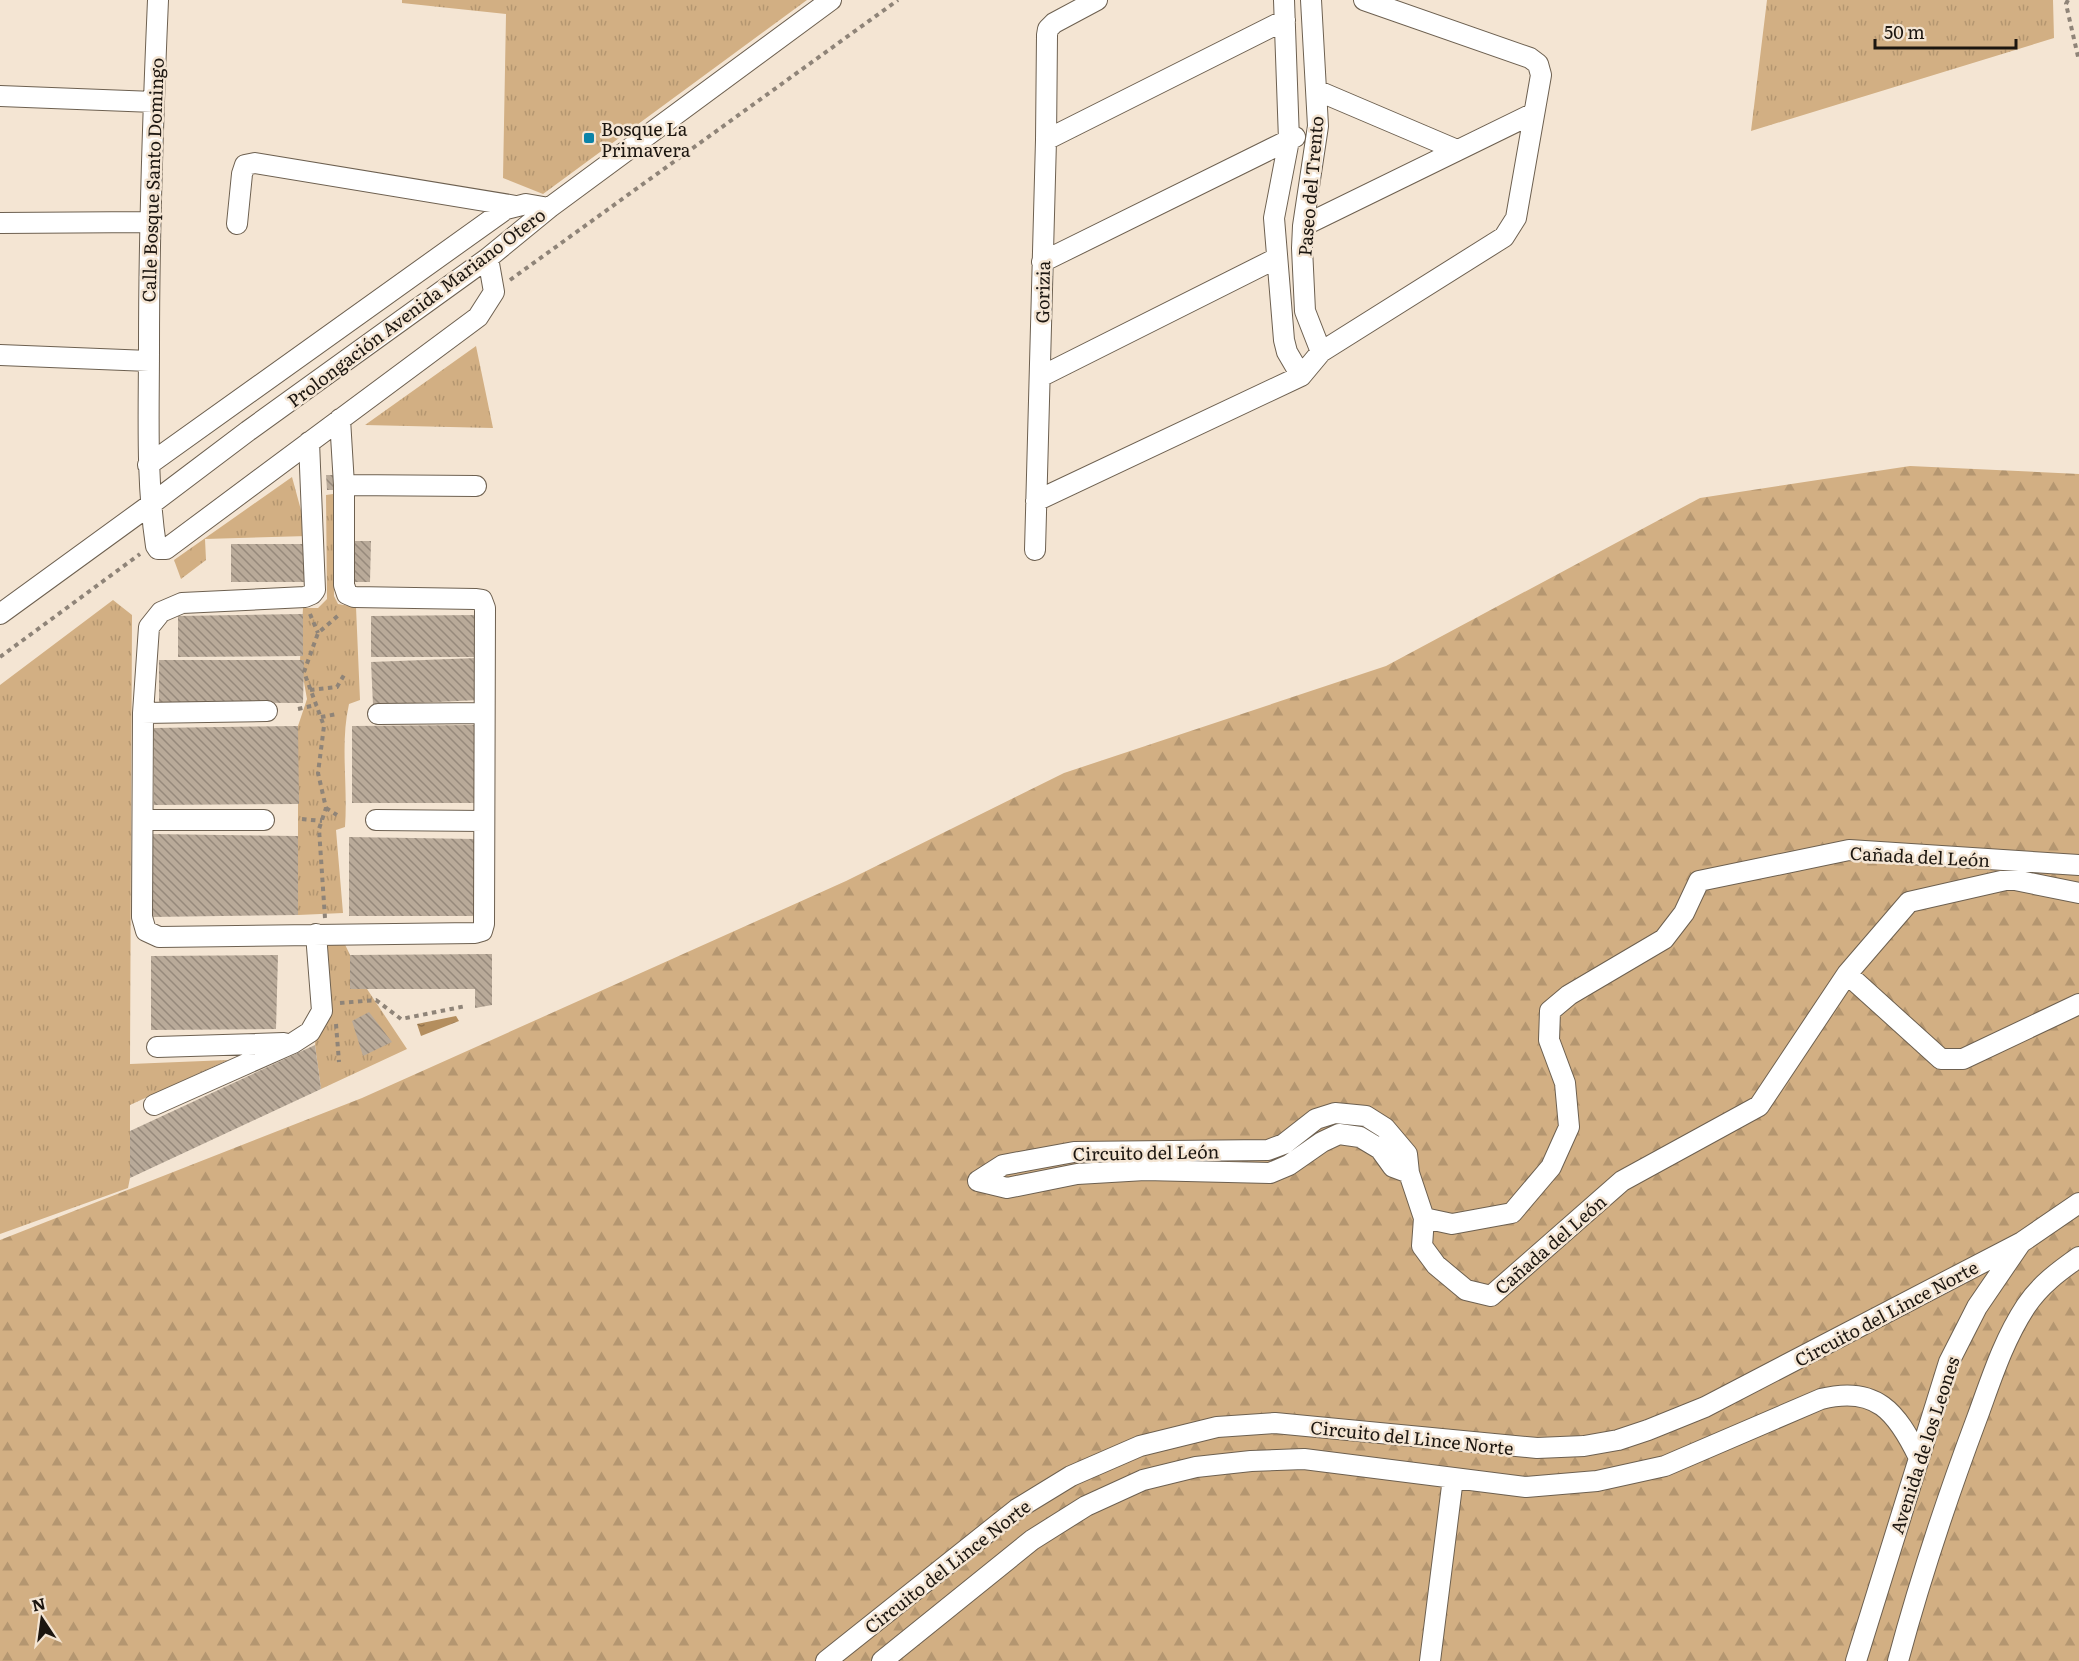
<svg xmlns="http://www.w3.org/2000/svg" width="2079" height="1661" viewBox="0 0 2079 1661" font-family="Literata,serif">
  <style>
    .grass { fill: url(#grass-tufts) }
    .forest { fill: url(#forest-firs) }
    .water { fill: url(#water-ripples) }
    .building { fill: url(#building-back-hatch) }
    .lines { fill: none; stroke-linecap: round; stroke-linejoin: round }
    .minor-casing { stroke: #6d6050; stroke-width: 22 }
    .path { stroke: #8f8478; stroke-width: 4; stroke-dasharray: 4.5 4.5; stroke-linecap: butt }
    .minor { stroke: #fff; stroke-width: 20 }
    .poi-dot { fill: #0a83a8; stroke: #f4e5d3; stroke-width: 2 }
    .labels { text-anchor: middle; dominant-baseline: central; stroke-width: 5; stroke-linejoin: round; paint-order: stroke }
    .poi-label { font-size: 18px; fill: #1c1610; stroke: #f4e5d3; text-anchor: start }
    .street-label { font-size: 18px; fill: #1c1610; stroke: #f4e5d3 }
  </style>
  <defs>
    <pattern id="grass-tufts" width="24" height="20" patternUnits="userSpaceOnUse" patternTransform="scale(1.5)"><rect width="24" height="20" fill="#d2af83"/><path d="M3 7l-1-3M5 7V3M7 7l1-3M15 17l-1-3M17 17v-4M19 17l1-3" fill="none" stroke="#b49670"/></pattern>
    <pattern id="forest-firs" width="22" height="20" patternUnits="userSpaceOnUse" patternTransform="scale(1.5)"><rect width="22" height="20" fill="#d2af83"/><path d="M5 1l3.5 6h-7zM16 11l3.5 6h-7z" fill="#b49670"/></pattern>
    <pattern id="water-ripples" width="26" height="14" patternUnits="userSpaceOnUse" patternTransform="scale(1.5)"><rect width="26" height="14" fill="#b48e5e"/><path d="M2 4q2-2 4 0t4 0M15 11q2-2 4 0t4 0" fill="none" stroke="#92734c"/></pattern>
    <pattern id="building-back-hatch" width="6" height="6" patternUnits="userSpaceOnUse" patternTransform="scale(1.5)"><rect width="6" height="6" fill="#b9aa99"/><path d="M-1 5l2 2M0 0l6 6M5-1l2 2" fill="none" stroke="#96897b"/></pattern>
  </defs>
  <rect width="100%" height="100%" fill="#f4e5d3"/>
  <path class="grass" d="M402 0H807L543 194 503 178 506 14 402 3Z
    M1767 0H2053L2054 38 1751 131Z
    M476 346 493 428 365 425Z
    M292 477 308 536 205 539 206 560 181 579 174 560Z
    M333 494 334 596 338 604 356 607 360 700 349 704C340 743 348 786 345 827L336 830 343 913 298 915V726L307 699 300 660 303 608H318L327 599 326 495Z
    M113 600 132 615 130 1064 228 1060 130 1105V1178L128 1188 0 1234V685Z
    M326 934H340L350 955 351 989H367L407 1049 321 1089 315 1045Z"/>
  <path class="forest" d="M1910 466 2079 474V1661H0V1240L362 1098 846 881 1064 773 1386 666 1700 498Z"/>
  <path class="water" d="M456 1016 459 1021 421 1036 417 1024Z"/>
  <path class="building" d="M326 475H334V490H327Z
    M353 541H371L370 582H353Z
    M231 544H305L304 582H231Z
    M303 614V656L178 657V616Z
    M477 615V657H371V616Z
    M477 658 479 700 373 705 371 662Z
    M159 660H304L303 703 159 702Z
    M475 725V803H352V726Z
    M298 726 299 804 154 805V728Z
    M153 834 298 836V915L151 917Z
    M349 837 475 839 476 916H349Z
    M492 954V1005L475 1008V989H350V955Z
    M278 955 276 1029 151 1030V956Z
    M369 1012 392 1042 363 1056 352 1021Z
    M315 1045 321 1089 130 1178V1131Z"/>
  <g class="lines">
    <g class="minor-casing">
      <path id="minor" d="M158 0C153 115 149 231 149 346 149 413 146 480 156 546L158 549H166L478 317 494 292 488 258
        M1284 0 1289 140 1274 218 1284 340 1287 352 1301 376
        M1311 0 1318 126 1303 226 1302 248 1305 311 1321 352
        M1316 90 1457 150
        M0 96 154 102
        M1046 140 1285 20
        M0 223 149 222
        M237 224 242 174 245 165 255 163 516 206
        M1303 226 1534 113
        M1042 262 1295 137
        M0 355 149 361
        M1040 377 1277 258
        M309 442 315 590 312 594 305 597 182 603 161 612 149 627 143 713 142 917 146 931 159 937 475 933 482 931 484 924 485 608 482 600 475 599 354 597 347 594 344 585V485L340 419
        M148 465 506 209 526 204 549 208
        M344 485 476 486
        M1036 501 1301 376 1321 352 1504 237 1516 218 1541 75 1538 64 1530 58 1364 0
        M1035 550 1046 140 1047 35 1048 29 1054 23 1097 0
        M0 614 150 505 248 431 488 258 549 208 831 0
        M143 713 267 711
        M378 714 484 713
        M143 820H264
        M376 820 484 821
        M2079 865 1849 850 1699 881 1684 913 1664 939 1569 995 1550 1011 1549 1040 1565 1083 1569 1127 1551 1167 1512 1213 1452 1224 1424 1218 1422 1246 1436 1265 1466 1290 1491 1296 1622 1181 1759 1106 1847 974 1909 902 2010 879 2079 893
        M1847 974 1941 1059H1963L2079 1004
        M157 1047 284 1043
        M154 1105 293 1043 310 1032 322 1011 316 934
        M978 1181 1003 1165 1074 1152 1268 1150 1284 1144 1316 1119 1335 1113 1366 1116 1385 1128 1407 1154 1409 1173 1424 1218
        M978 1181 1007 1188 1077 1174 1145 1170 1270 1173 1289 1165 1322 1142 1339 1134 1360 1137 1380 1149 1393 1167 1409 1173
        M826 1661 1017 1509 1071 1476 1140 1446 1217 1427 1275 1423 1537 1448 1584 1446 1618 1440 1648 1430 1705 1407 2022 1242 2079 1203
        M882 1661 1032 1540 1086 1506 1143 1480 1196 1467 1251 1461 1304 1459 1526 1487 1597 1481 1665 1466 1821 1399C1876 1385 1897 1412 1919 1458
        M1430 1661 1453 1478
        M1856 1661 1949 1362 1977 1307 2020 1244
        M1898 1661C1920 1579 1947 1498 1977 1418 1991 1380 2003 1341 2026 1306 2040 1285 2059 1271 2079 1257"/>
    </g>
    <path class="path" d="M2068 0 2066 4 2079 61
      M510 280 898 0
      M310 614 318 633
      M0 657 140 554
      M310 690 337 687 344 675
      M298 709 316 705
      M321 717 337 714
      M326 808 337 815
      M302 819 322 821
      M325 918 319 829 326 808 318 773 324 726 304 672 318 633 340 614
      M340 1003 376 1000 401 1019 466 1006
      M336 1024 339 1062"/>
    <use href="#minor" class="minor"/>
  </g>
  <rect class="poi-dot" x="583" y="132" width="12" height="12" rx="3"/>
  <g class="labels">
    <g class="poi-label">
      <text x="601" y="128">Bosque La<tspan x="601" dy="21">Primavera</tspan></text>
    </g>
    <g class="street-label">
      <text transform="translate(152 180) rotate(-88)">Calle Bosque Santo Domingo</text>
      <text transform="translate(1310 186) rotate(-85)">Paseo del Trento</text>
      <text transform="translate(1042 292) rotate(-89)">Gorizia</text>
      <text transform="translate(416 307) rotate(-37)">Prolongación Avenida Mariano Otero</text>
      <text transform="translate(1920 856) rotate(3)">Cañada del León</text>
      <text transform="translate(1146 1152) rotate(-1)">Circuito del León</text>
      <text transform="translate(1550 1244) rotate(-41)">Cañada del León</text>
      <text transform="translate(1886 1313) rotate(-28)">Circuito del Lince Norte</text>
      <text transform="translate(1412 1437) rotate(6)">Circuito del Lince Norte</text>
      <text transform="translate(1924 1445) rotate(-72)">Avenida de los Leones</text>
      <text transform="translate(947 1566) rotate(-38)">Circuito del Lince Norte</text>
    </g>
  </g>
  <g transform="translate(42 1619) rotate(347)" stroke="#f4e5d3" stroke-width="4.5" paint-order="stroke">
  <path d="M0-4.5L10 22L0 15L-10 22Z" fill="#1c1610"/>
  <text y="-9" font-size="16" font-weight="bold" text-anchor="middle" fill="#1c1610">N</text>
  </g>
  <path d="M1875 39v9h141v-9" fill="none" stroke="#1c1610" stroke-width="3"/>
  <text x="1884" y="39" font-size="18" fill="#1c1610" stroke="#f4e5d3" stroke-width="4.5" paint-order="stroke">50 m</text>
</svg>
